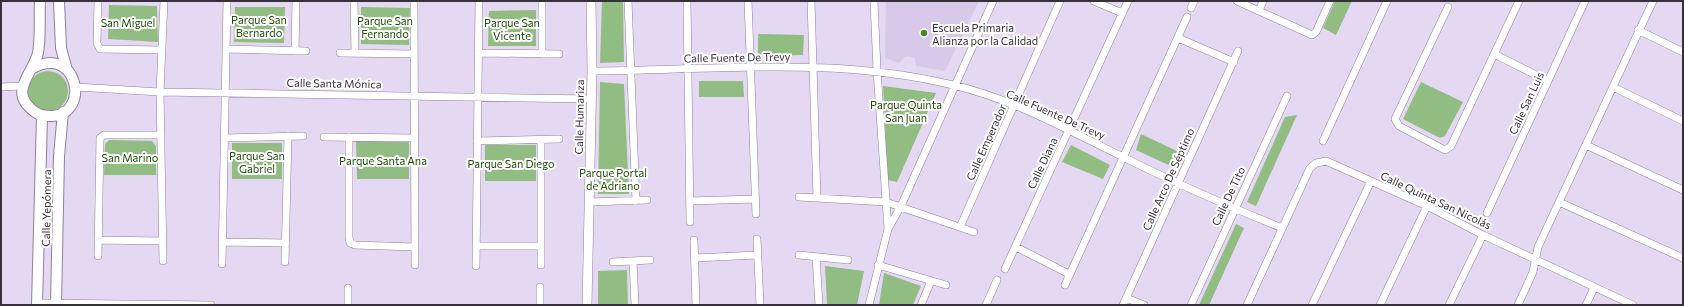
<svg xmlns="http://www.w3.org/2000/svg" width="1684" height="306" viewBox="0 0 1684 306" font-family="Commissioner,sans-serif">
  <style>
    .built { fill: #d8c9e8 }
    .green { fill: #91bd82 }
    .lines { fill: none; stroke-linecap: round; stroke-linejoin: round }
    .minor-casing { stroke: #8e829a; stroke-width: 8 }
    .tertiary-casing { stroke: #8e829a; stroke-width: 10 }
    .secondary-casing { stroke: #8e829a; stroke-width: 12 }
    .minor { stroke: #fff; stroke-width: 7 }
    .tertiary { stroke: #fff; stroke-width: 9 }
    .secondary { stroke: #fff; stroke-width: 10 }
    .poi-dot { fill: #448628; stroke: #fff; stroke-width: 1.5 }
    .labels { text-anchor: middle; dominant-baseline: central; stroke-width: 4; stroke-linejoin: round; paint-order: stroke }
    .park-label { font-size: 11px; fill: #1f4e06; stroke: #fff }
    .poi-label { font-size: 11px; fill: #35303a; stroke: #fff; text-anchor: start }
    .street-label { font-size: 11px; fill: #35303a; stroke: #fff }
  </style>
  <rect width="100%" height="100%" fill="#e5d8f2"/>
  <path class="built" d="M886 1H979L945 71 916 66 915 58 906 56 899 63 885 58Z"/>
  <path class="green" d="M602 1H623L624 62 600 63Z
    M1335 1H1352L1336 35 1323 28Z
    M109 5 157 6 158 42 108 39Z
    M235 7H285L284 43 234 42Z
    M361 7 410 8 409 45 361 44Z
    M536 10V46H488L489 11Z
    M758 34 804 35 803 55 758 56Z
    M28 91a20 20 0 1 1 40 0a20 20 0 1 1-40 0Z
    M699 81H743L744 97H699Z
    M600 82 624 84 629 194H598Z
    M1421 82 1463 102 1445 136 1440 138 1403 119Z
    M883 86 936 93 897 182 888 180Z
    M1297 115 1256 206 1247 202 1285 117Z
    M1141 134 1181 153 1175 168 1136 150Z
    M109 140 152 141 156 146V175H104L105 144Z
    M356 142H409V179H357Z
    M232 143H282V179H232Z
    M485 145H536V181H485Z
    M1071 145 1110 165 1103 179 1062 162Z
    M1236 224 1244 228 1209 305H1199Z
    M825 266 864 271 857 305H827Z
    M627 270 628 305H598V271Z
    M884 273 921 286 913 305H879Z"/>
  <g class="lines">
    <g class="minor-casing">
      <path id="minor" d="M98 1 97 43 100 49 162 50
        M354 1 355 53
        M414 1 415 265
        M628 1 636 201
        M687 1 690 222
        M748 1 756 214
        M811 1 817 198
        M874 1 877 70 888 229
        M1094 1 1122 13
        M1237 1 1312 35 1316 32 1330 1
        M1448 7 1395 119 1399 126 1445 150 1451 146 1519 1
        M1191 8 1194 1
        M1259 11 1263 1
        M1638 30 1683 52
        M1178 38 1234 62
        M226 49 306 51
        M295 51 296 1
        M340 53 414 54
        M478 53 559 54
        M542 54V1
        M1494 54 1548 81
        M592 71C712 70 835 56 953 85 1013 99 1068 130 1123 157 1175 183 1228 206 1282 228
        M1 87 22 86
        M76 87 160 92 591 99
        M1613 87 1683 121
        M324 137 414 138
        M349 137V237L350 243 355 245 415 247
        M224 138 303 136
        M477 141 559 139
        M1323 141 1387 1
        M1586 145 1683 190
        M799 197 886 202 974 232
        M690 201 755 199
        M589 202 647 200
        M1559 202 1683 258
        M1487 213 1585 1
        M960 227 1060 1
        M757 239 760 305
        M98 240 162 241
        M694 240 696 305
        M222 242 286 243
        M476 246H540
        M1016 247 1069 274
        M799 255 848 260
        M98 256 100 138 104 135H161
        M816 257 819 305
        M695 258 757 255
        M163 261 160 92 164 1
        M633 261 635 305
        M285 262 288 136
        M613 262 650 260
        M222 264 227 1
        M541 265V140
        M878 265 946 285
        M476 266 479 1
        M1005 269 1128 1
        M1065 285 1187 17
        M348 288V305
        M1126 298 1144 305
        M37 303 211 305
        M540 305V287
        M869 305 888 229 901 206 993 1
        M921 305 931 281
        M986 305 997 280
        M1123 305 1238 51
        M1191 305 1287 96
        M1247 305 1310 168 1316 163 1326 161 1427 206 1483 235 1633 305
        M1312 305 1371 181
        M1380 305 1427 206
        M1449 305 1483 235
        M1518 305 1533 272 1538 247 1653 1
        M1586 305 1594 288"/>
    </g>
    <g class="tertiary-casing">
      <path id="tertiary" d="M587 305 592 71 591 1"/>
    </g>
    <g class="secondary-casing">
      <path id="secondary" d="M59 1 61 48 67 70
        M31 69C77 42 92 114 52 116 46 116 40 116 35 112 7 92 33 74 38 53 41 36 39 18 40 1
        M37 305 42 116
        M56 305 59 156 63 112"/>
    </g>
    <use href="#minor" class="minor"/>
    <use href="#tertiary" class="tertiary"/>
    <use href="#secondary" class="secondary"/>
  </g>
  <circle class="poi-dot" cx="924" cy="33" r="4"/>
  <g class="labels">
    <g class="park-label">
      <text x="259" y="19">Parque San<tspan x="259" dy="13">Bernardo</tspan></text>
      <text x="385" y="20">Parque San<tspan x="385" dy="13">Fernando</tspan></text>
      <text x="128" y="22">San Miguel</text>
      <text x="512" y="22">Parque San<tspan x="512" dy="13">Vicente</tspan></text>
      <text x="906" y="104">Parque Quinta<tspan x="906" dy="13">San Juan</tspan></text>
      <text x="257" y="155">Parque San<tspan x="257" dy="13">Gabriel</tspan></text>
      <text x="130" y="157">San Marino</text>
      <text x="383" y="160">Parque Santa Ana</text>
      <text x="511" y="163">Parque San Diego</text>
      <text x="613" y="172">Parque Portal<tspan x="613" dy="13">de Adriano</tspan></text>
    </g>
    <g class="poi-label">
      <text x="932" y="27">Escuela Primaria<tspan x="932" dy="13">Alianza por la Calidad</tspan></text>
    </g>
    <g class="street-label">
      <text transform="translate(737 57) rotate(-1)">Calle Fuente De Trevy</text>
      <text transform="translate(334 83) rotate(1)">Calle Santa Mónica</text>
      <text transform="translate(1526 103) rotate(-65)">Calle San Luis</text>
      <text transform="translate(1056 114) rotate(24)">Calle Fuente De Trevy</text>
      <text transform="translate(579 117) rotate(-89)">Calle Humariza</text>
      <text transform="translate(986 142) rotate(-66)">Calle Emperador</text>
      <text transform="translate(1042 163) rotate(-65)">Calle Diana</text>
      <text transform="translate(1168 179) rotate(-66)">Calle Arco De Séptimo</text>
      <text transform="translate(1228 196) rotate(-65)">Calle De Tito</text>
      <text transform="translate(1436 200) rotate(25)">Calle Quinta San Nicolás</text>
      <text transform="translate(46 208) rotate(-89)">Calle Yepómera</text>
    </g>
  </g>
  <rect width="1684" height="306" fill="none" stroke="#35303a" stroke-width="4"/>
</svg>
